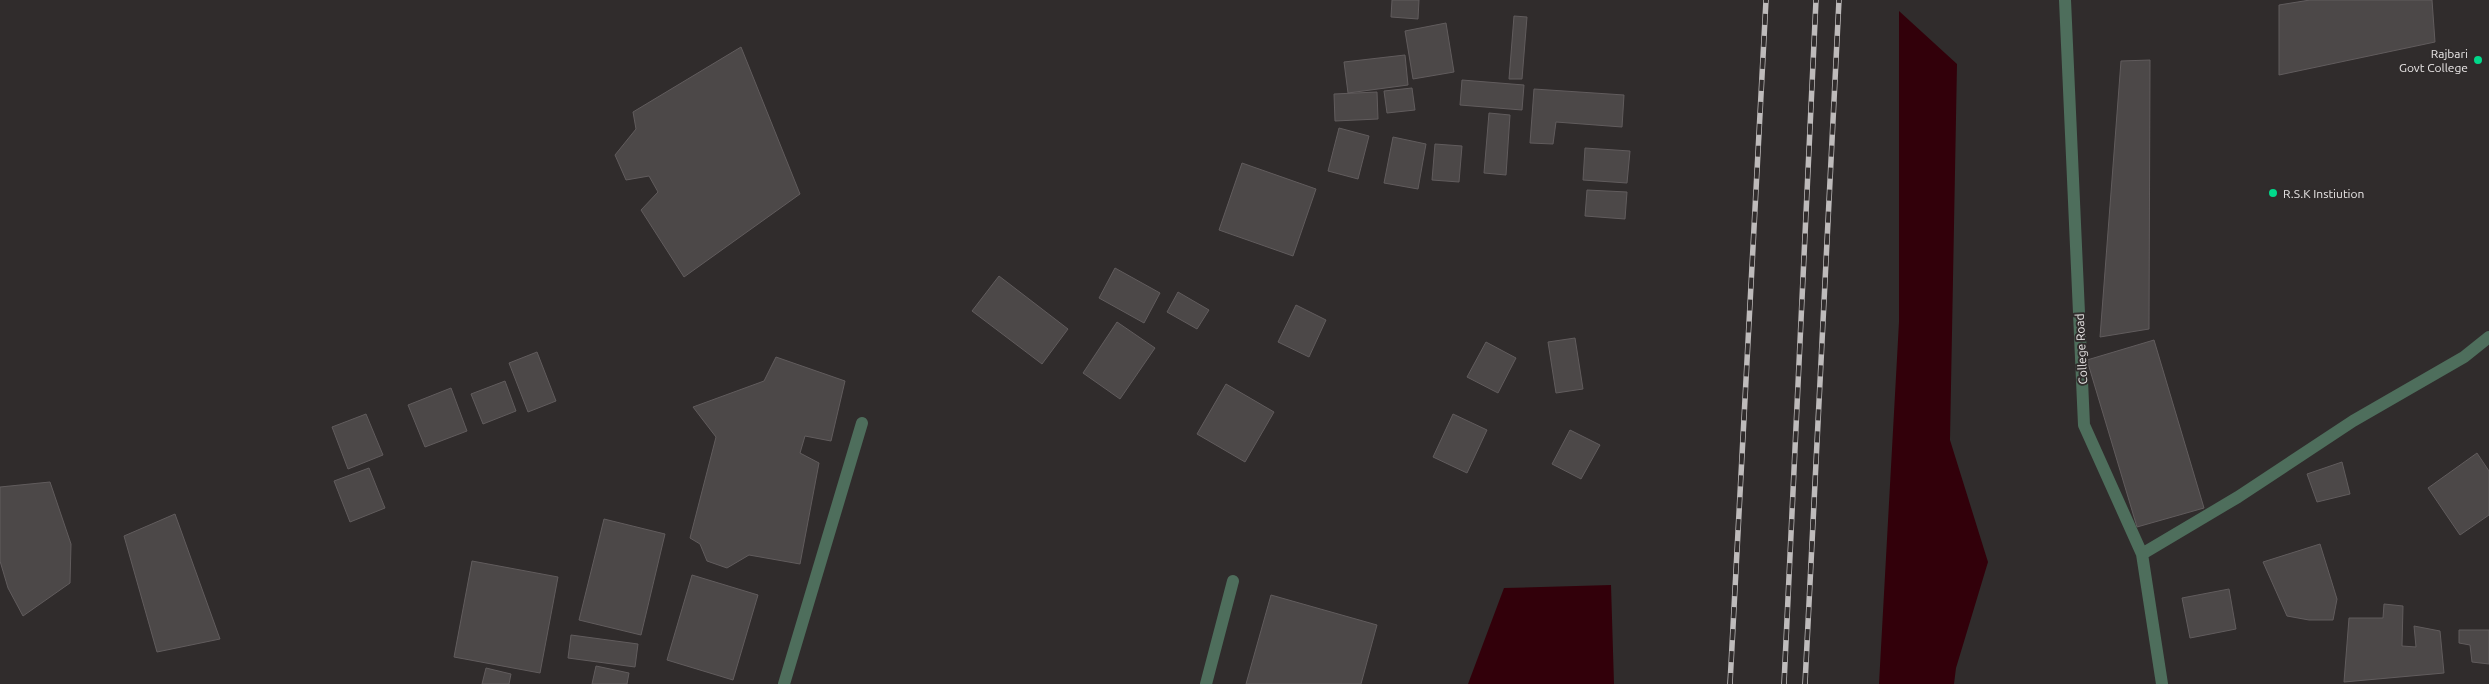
<svg xmlns="http://www.w3.org/2000/svg" width="2489" height="684" viewBox="0 0 2489 684" font-family="Ubuntu,sans-serif">
  <style>
    .water { fill: #32000a }
    .building { fill: #4c4848; stroke: #615c5d }
    .lines { fill: none; stroke-linecap: round; stroke-linejoin: round }
    .minor { stroke: #4e6e5c; stroke-width: 12 }
    .rail-casing { stroke: #bebbbb; stroke-width: 5.5 }
    .rail { stroke: #302c2c; stroke-width: 4; stroke-dasharray: 11; stroke-linecap: butt }
    .poi-dot { fill: #01d98b; stroke: #302c2c; stroke-width: 2 }
    .labels { text-anchor: middle; dominant-baseline: central; stroke-width: 4; stroke-linejoin: round; paint-order: stroke }
    .poi-label { font-size: 12px; fill: #eae7e7; stroke: #302c2c; text-anchor: end }
    .street-label { font-size: 12px; fill: #eae7e7; stroke: #302c2c }
  </style>
  <rect width="100%" height="100%" fill="#302c2c"/>
  <path class="water" d="M1899 11 1957 64 1950 440 1988 562 1956 668 1954 684H1879L1899 322Z
    M1611 585 1614 684H1468L1504 588Z"/>
  <path class="building" d="M1392 0H1419L1418 19 1391 17Z
    M2310 0H2432L2435 42 2279 75V5Z
    M1514 16 1527 17 1522 79H1509Z
    M1446 23 1454 72 1413 79 1405 31Z
    M741 47 800 194 684 277 641 210 658 192 649 176 626 180 615 155 636 129 633 112Z
    M1405 55 1408 85 1348 93 1344 62Z
    M2150 60 2149 329 2100 337 2121 61Z
    M1462 80 1524 85 1522 110 1460 105Z
    M1412 88 1415 110 1387 113 1384 91Z
    M1534 89 1624 95 1622 127 1556 122 1553 144 1530 143Z
    M1377 92 1378 119 1335 121 1334 94Z
    M1489 113 1510 115 1506 175 1484 173Z
    M1339 128 1369 136 1358 179 1328 171Z
    M1393 137 1426 144 1418 189 1384 183Z
    M1435 144 1462 146 1459 182 1432 180Z
    M1585 148 1630 151 1627 183 1583 180Z
    M1242 163 1316 189 1293 256 1219 230Z
    M1587 190 1627 192 1625 219 1585 216Z
    M1115 268 1160 293 1144 323 1099 298Z
    M999 276 1068 329 1042 364 972 311Z
    M1178 292 1209 310 1197 329 1167 312Z
    M1296 305 1326 320 1309 357 1278 342Z
    M1117 322 1155 348 1120 399 1083 373Z
    M1575 338 1583 389 1556 393 1548 342Z
    M2154 340 2204 508 2137 527 2087 360Z
    M1486 342 1516 358 1498 393 1467 377Z
    M537 352 556 401 528 412 509 363Z
    M776 357 845 381 831 441 805 436 800 453 819 463 800 564 749 555 727 568 707 561 700 544 690 538 716 437 693 407 764 381Z
    M505 381 516 411 483 424 471 394Z
    M1226 384 1274 412 1245 462 1197 434Z
    M451 388 467 431 425 447 408 405Z
    M366 414 383 455 348 469 332 427Z
    M1453 414 1487 430 1467 473 1433 457Z
    M1570 430 1600 445 1581 479 1552 464Z
    M2477 453 2489 471V515L2460 535 2428 488Z
    M2342 462 2350 494 2317 502 2307 474Z
    M369 468 385 508 350 522 334 481Z
    M50 482 71 544 70 583 23 616 8 588 0 561V487Z
    M175 514 220 639 157 652 124 536Z
    M604 519 665 534 641 635 579 620Z
    M2320 544 2337 599 2333 620H2309L2287 616 2263 562Z
    M472 561 558 577 540 673 454 657Z
    M692 575 758 595 733 680 667 660Z
    M2229 589 2236 629 2190 638 2182 598Z
    M1271 595 1377 625 1361 684H1246Z
    M2384 604 2403 606 2402 646 2416 647 2414 626 2440 631 2444 673 2344 682 2349 618H2383Z
    M2459 630H2489V664L2472 662 2470 645 2459 643Z
    M571 635 638 644 635 667 568 658Z
    M596 666 629 673 627 684H592Z
    M486 668 511 674 509 684H482Z"/>
  <g class="lines">
    <path class="minor" d="M2065 0 2084 425 2142 554 2162 684
      M2142 554 2238 497 2353 421 2464 357 2489 337
      M784 684 862 423
      M1206 684 1233 581"/>
    <g class="rail-casing">
      <path id="rail" d="M1730 684 1766 0
        M1784 684 1816 0
        M1805 684 1839 0"/>
    </g>
    <use href="#rail" class="rail"/>
  </g>
  <g class="poi-dot">
    <circle cx="2478" cy="60" r="5"/>
    <circle cx="2273" cy="193" r="5"/>
  </g>
  <g class="labels">
    <g class="poi-label">
      <text x="2468" y="53">Rajbari<tspan x="2468" dy="14">Govt College</tspan></text>
      <text x="2283" y="193" text-anchor="start">R.S.K Instiution</text>
    </g>
    <g class="street-label">
      <text transform="translate(2081 349) rotate(-93)">College Road</text>
    </g>
  </g>
</svg>
